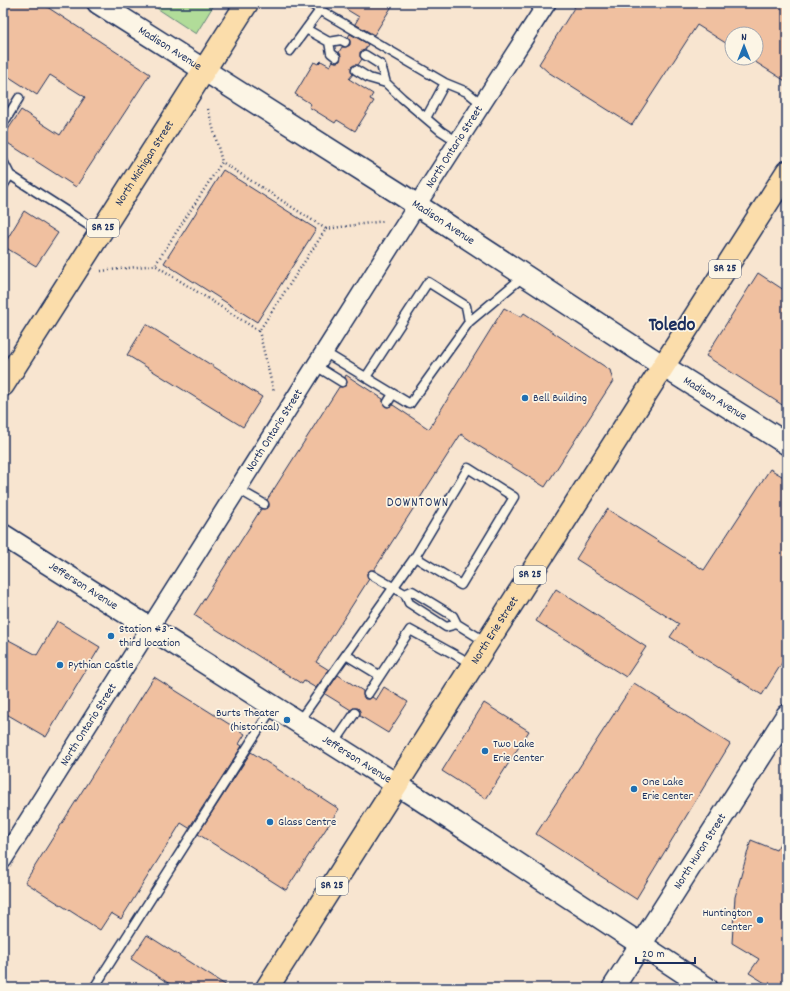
<svg xmlns="http://www.w3.org/2000/svg" width="790" height="991" viewBox="0 0 790 991" font-family="Dekko,sans-serif">
  <style>
    .built { fill: #f8e5d0; fill-rule: evenodd }
    .green { fill: #b1dc99; stroke: #66867c }
    .building { fill: #f0c0a0; stroke: #1b2f5e }
    .lines { fill: none; stroke-linecap: round; stroke-linejoin: round }
    .service-casing { stroke: #1b2f5e; stroke-width: 11 }
    .minor-casing { stroke: #1b2f5e; stroke-width: 20 }
    .tertiary-casing { stroke: #1b2f5e; stroke-width: 24 }
    .primary-casing { stroke: #1b2f5e; stroke-width: 25 }
    .path { stroke: #1b2f5e; stroke-width: 2.5; stroke-dasharray: 1 3; stroke-linecap: butt }
    .service { stroke: #fcf5e5; stroke-width: 8 }
    .minor { stroke: #fcf5e5; stroke-width: 17 }
    .tertiary { stroke: #fcf5e5; stroke-width: 21 }
    .primary { stroke: #fbddab; stroke-width: 22 }
    .poi-dot { fill: #1f6fb2; stroke: #fcf5e5; stroke-width: 1.5 }
    .labels { text-anchor: middle; dominant-baseline: central; stroke-width: 3.5; stroke-linejoin: round; paint-order: stroke }
    .shield { fill: #fcf5e5; stroke: #5e6a86; stroke-width: 1 }
    .shield-label { font-size: 11px; font-weight: bold; fill: #1b2f5e }
    .street-label { font-size: 12px; fill: #1b2f5e; stroke: #fcf5e5 }
    .poi-label { font-size: 12px; fill: #1b2f5e; stroke: #fcf5e5; text-anchor: start }
    .neighbourhood-label { font-size: 13px; letter-spacing: 1px; fill: #1b2f5e; stroke: #fcf5e5 }
    .town-label { font-size: 20px; font-weight: bold; fill: #1b2f5e; stroke: #fcf5e5 }
  </style>
  <rect width="100%" height="100%" fill="#fcf5e5"/>
  <filter id="ink" filterUnits="userSpaceOnUse"><feTurbulence type="fractalNoise" baseFrequency=".025" numOctaves="2"/><feDisplacementMap in="SourceGraphic" scale="8" xChannelSelector="R" yChannelSelector="G"/><feConvolveMatrix kernelMatrix="1 2 1 2 8 2 1 2 1" color-interpolation-filters="sRGB"/></filter>
  <g filter="url(#ink)">
    <path class="built" d="M3 3H787V988H3ZM732 34H756V58H732Z"/>
    <path class="green" d="M149 3H215L196 34Z"/>
    <path class="building" d="M3 3H41L150 74 76 187 3 140V137L21 110 60 135 85 97 50 75 37 95 3 73Z
      M336 3H394L374 35 355 24 359 17Z
      M577 3H787V82L749 58H756V34H732V47L697 25 632 125 548 72 539 64Z
      M350 34 368 44 365 50 360 52V57L362 59 358 65H354L351 67V70L353 74 349 79 373 94 370 99 374 101 355 131 337 120 335 123 309 107 311 104 295 94 314 62 318 64 321 61 330 66 333 61 336 62 340 61 341 55 339 52 342 47H346L350 45V41L348 37Z
      M223 170 316 229 257 322 164 263Z
      M24 211 58 233 36 266 3 246Z
      M758 273 787 292V408L706 356Z
      M504 308 521 317 524 313 610 370 613 381 545 487 477 445 461 434 374 570H370L367 573V575L369 579 316 662 329 670 316 688 304 681 302 684 194 615 261 509H264L269 507V504L267 500 339 387H342L346 385 347 382 345 377 346 375 383 399V402L385 406 388 407 393 405 429 429Z
      M146 324 262 397 243 427 127 355Z
      M770 469 787 479V655L762 695 670 637 679 624 576 559 607 509 704 570Z
      M556 589 646 647 626 677 536 621Z
      M57 621 100 647 46 737 3 712V637L37 655Z
      M338 675 363 691V696L365 699H370L372 697 376 700 384 687 408 702 388 733 360 716V711L358 708H353L351 710 325 694Z
      M154 677 245 734 239 744 242 746 189 828 181 823 121 919 111 913 100 930 25 882Z
      M634 683 730 744 636 899 536 834Z
      M484 703 529 731 486 799 442 771Z
      M251 752 339 809 286 890 198 834Z
      M787 832V988H773L749 973 759 959 732 943 735 897 751 840 776 850Z
      M147 935 230 988H176L131 959Z"/>
    <g class="lines">
      <g class="service-casing">
        <path id="service" d="M320 10 445 83 467 92 482 104
          M306 29 329 42 341 40 345 42
          M329 42 331 53 336 57
          M290 51 320 10 310 3
          M365 55 381 65 386 83 402 98 441 131 458 142
          M356 70 369 78 386 83
          M426 118 445 83
          M3 124 19 98
          M3 161 10 175
          M3 186 10 175 99 232
          M469 322 524 276
          M324 352 410 404 469 322 466 306 428 282 366 377
          M316 366 342 382
          M388 402 393 394
          M238 489 264 504
          M372 575 405 594 409 603 446 627 457 624
          M405 594 412 591 453 616 457 624 486 642
          M346 655 379 675
          M368 694 410 630 472 664
          M299 721 415 557 468 468 514 497 461 585 415 557
          M334 744 355 713
          M94 988 273 707"/>
      </g>
      <g class="minor-casing">
        <g id="minor">
          <path id="s1" d="M3 860 417 205 547 3"/>
        </g>
      </g>
      <g class="tertiary-casing">
        <g id="tertiary">
          <path id="s2" d="M98 3 400 194 663 366 787 444"/>
          <path id="s3" d="M3 535 421 800 707 988"/>
          <path id="s4" d="M613 988 787 715"/>
        </g>
      </g>
      <g class="primary-casing">
        <g id="primary">
          <path id="s5" d="M3 385 247 3"/>
          <path id="s6" d="M267 988 787 172"/>
        </g>
      </g>
      <path class="path" d="M208 109 222 162
        M326 229 384 221
        M101 271 155 265 259 331 326 229 222 162 155 265
        M259 331 274 393"/>
      <use href="#service" class="service"/>
      <use href="#minor" class="minor"/>
      <use href="#tertiary" class="tertiary"/>
      <use href="#primary" class="primary"/>
    </g>
  </g>
  <g class="poi-dot">
    <circle cx="525" cy="398" r="4"/>
    <circle cx="111" cy="636" r="4"/>
    <circle cx="60" cy="665" r="4"/>
    <circle cx="287" cy="720" r="4"/>
    <circle cx="485" cy="751" r="4"/>
    <circle cx="634" cy="789" r="4"/>
    <circle cx="270" cy="822" r="4"/>
    <circle cx="760" cy="920" r="4"/>
  </g>
  <g class="labels">
    <g class="shield">
      <rect x="87" y="219" width="32" height="18" rx="3"/>
      <rect x="709" y="260" width="32" height="18" rx="3"/>
      <rect x="514" y="566" width="32" height="18" rx="3"/>
      <rect x="316" y="877" width="32" height="18" rx="3"/>
    </g>
    <g class="shield-label">
      <text x="103" y="228">SR 25</text>
      <text x="725" y="269">SR 25</text>
      <text x="530" y="575">SR 25</text>
      <text x="332" y="886">SR 25</text>
    </g>
    <g class="street-label">
      <text stroke="none"><textPath href="#s2" startOffset="85">Madison Avenue</textPath></text>
      <text stroke="none"><textPath href="#s1" startOffset="844">North Ontario Street</textPath></text>
      <text stroke="none"><textPath href="#s5" startOffset="263">North Michigan Street</textPath></text>
      <text stroke="none"><textPath href="#s2" startOffset="409">Madison Avenue</textPath></text>
      <text stroke="none"><textPath href="#s2" startOffset="733">Madison Avenue</textPath></text>
      <text stroke="none"><textPath href="#s1" startOffset="508">North Ontario Street</textPath></text>
      <text stroke="none"><textPath href="#s3" startOffset="95">Jefferson Avenue</textPath></text>
      <text stroke="none"><textPath href="#s6" startOffset="424">North Erie Street</textPath></text>
      <text stroke="none"><textPath href="#s1" startOffset="160">North Ontario Street</textPath></text>
      <text stroke="none"><textPath href="#s3" startOffset="419">Jefferson Avenue</textPath></text>
      <text stroke="none"><textPath href="#s4" startOffset="162">North Huron Street</textPath></text>
    </g>
    <g class="poi-label">
      <text x="533" y="398">Bell Building</text>
      <text x="119" y="629">Station #3 -<tspan x="119" dy="14">third location</tspan></text>
      <text x="68" y="665">Pythian Castle</text>
      <text x="279" y="713" text-anchor="end">Burts Theater<tspan x="279" dy="14">(historical)</tspan></text>
      <text x="493" y="744">Two Lake<tspan x="493" dy="14">Erie Center</tspan></text>
      <text x="642" y="782">One Lake<tspan x="642" dy="14">Erie Center</tspan></text>
      <text x="278" y="822">Glass Centre</text>
      <text x="752" y="913" text-anchor="end">Huntington<tspan x="752" dy="14">Center</tspan></text>
    </g>
    <g class="neighbourhood-label">
      <text x="418" y="503">DOWNTOWN</text>
    </g>
    <g class="town-label">
      <text x="672" y="326">Toledo</text>
    </g>
  </g>
  <rect width="790" height="991" fill="none" stroke="#fcf5e5" stroke-width="16"/>
  <rect x="8" y="8" width="774" height="975" fill="none" stroke="#1b2f5e" stroke-width="1.5" filter="url(#ink)"/>
  <g transform="translate(744 46)"><circle r="19" fill="#fcf5e5" stroke="#a2a6af"/>
  <path d="M0-3L7 15L0 10L-7 15Z" fill="#1f6fb2"/>
  <text y="-6" font-size="11" font-weight="bold" text-anchor="middle" fill="#1b2f5e">N</text>
  </g>
  <path d="M636 957v6h59v-6" fill="none" stroke="#1b2f5e" stroke-width="2"/>
  <text x="642" y="957" font-size="12" fill="#1b2f5e" stroke="#fcf5e5" stroke-width="3" paint-order="stroke">20 m</text>
</svg>
